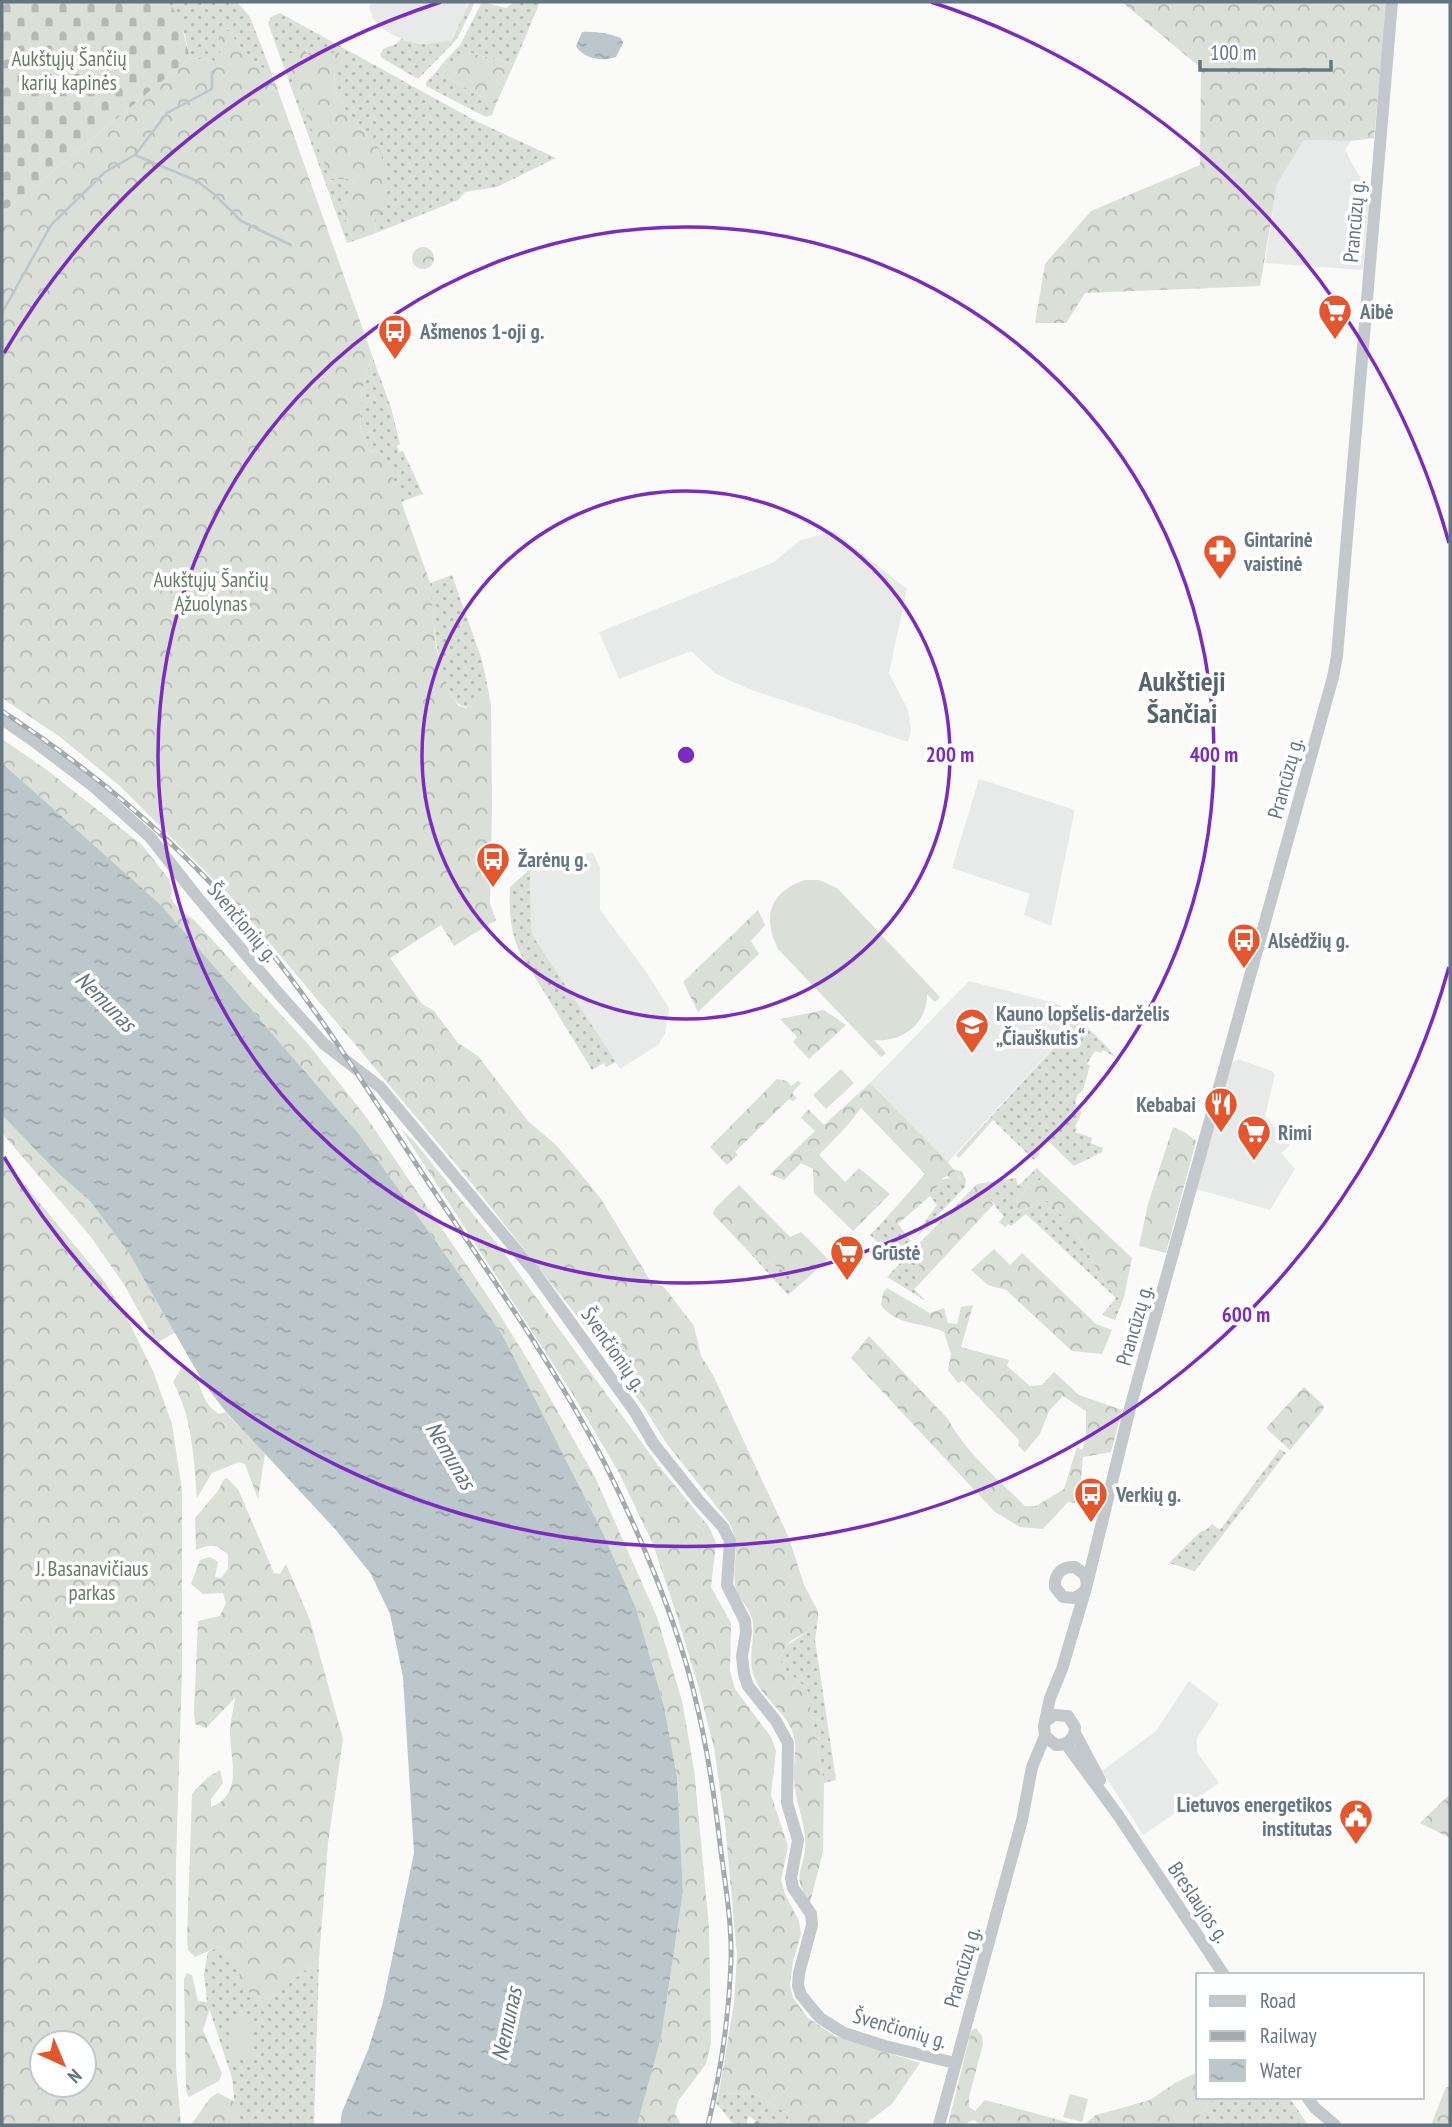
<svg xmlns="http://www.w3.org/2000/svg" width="1452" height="2127" viewBox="0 0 1452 2127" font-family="'PT Sans Narrow',sans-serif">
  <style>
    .built { fill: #e8e9e9 }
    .grass { fill: url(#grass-dots) }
    .forest { fill: url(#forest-crowns); fill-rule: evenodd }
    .cemetery { fill: url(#cemetery-stones) }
    .garden { fill: #dadfd7 }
    .water { fill: url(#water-ripples) }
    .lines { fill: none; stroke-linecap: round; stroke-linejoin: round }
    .stream { stroke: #bbc7cb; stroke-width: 2.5 }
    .minor { stroke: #c3c8cc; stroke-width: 12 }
    .rail-casing { stroke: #a2aab0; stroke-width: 5 }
    .rail { stroke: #fff; stroke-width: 2.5; stroke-dasharray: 8; stroke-linecap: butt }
    .ring { fill: none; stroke: #7b2cbf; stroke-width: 3.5 }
    .labels { text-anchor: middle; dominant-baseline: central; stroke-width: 7; stroke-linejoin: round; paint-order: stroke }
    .park-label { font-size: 21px; fill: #687a64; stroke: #fff }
    .street-label { font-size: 21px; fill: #657683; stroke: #fff }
    .poi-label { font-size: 21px; font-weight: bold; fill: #657683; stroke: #fff; text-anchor: start }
    .water-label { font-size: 23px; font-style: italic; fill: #60757c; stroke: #fff }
    .district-label { font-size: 28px; font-weight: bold; fill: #57646e; stroke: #fff }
    .centre { fill: #7b2cbf; stroke: #fff; stroke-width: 3.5 }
    .ring-label { font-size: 21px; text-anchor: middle; font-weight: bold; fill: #7b2cbf; stroke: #fff; stroke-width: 7; stroke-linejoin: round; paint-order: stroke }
  </style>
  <defs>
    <pattern id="grass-dots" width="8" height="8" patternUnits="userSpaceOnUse" patternTransform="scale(1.75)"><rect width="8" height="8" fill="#dadfd7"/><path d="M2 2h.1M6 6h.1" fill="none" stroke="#b4b9b4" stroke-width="1.8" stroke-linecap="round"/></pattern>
    <pattern id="forest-crowns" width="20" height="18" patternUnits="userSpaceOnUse" patternTransform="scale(1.75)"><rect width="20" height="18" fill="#dadfd7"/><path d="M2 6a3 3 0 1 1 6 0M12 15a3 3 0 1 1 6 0" fill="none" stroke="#b4b9b4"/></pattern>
    <pattern id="cemetery-stones" width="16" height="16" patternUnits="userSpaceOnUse" patternTransform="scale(1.75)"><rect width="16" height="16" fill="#dadfd7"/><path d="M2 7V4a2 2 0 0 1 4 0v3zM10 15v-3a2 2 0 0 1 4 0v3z" fill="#b4b9b4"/></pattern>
    <pattern id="water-ripples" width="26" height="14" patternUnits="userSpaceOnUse" patternTransform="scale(1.75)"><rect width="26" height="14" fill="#bbc7cb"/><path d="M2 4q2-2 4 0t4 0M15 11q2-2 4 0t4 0" fill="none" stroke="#9ca6aa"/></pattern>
  </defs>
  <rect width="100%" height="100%" fill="#fafaf8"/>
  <path class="built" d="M372 2H470L452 40 436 44 406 42 381 28 373 19 369 7Z
    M1304 140 1351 141 1345 150 1369 194V199L1363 270 1265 263 1277 184Z
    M834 531 907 589 889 673 908 710 911 730 908 742 749 689 716 674 691 651 619 679 599 632 774 562 799 541Z
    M979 779 1075 810 1051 926 1024 915 1030 894 952 868Z
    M592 852 600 867V910L647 973 669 1008 665 1034 658 1045 620 1069 534 938 531 926 530 869Z
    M969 981 1051 1002 1062 1010 1072 1027 948 1162 870 1083Z
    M1238 1059 1272 1071 1275 1074 1265 1116 1290 1145 1281 1153 1295 1169 1270 1210 1196 1189 1232 1063Z
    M1189 1681 1219 1704 1197 1738V1752L1219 1783 1143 1835 1102 1771 1156 1731Z"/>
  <path class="grass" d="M168 2H237L250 17 272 74C254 64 240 48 229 31L219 56 214 61 190 58 185 35Z
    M470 2H475L457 39 419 78H416L382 58 380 55 383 49 396 44 401 39C416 46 436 44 452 40Z
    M482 2 506 8 515 2H540L514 64 467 52 455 66 443 63 460 45Z
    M280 13 474 120 556 158 497 187 465 192 458 200 376 233 375 218 381 151 346 110 334 89 335 69 289 53 354 179 342 210 354 241 347 243 268 23 271 17Z
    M436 72 496 104 492 115 486 117 426 86V82Z
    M372 355 391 408 400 444 397 446 399 452 403 451 423 494 401 502 382 453 369 451 360 425 362 390Z
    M452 575 482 660 491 704 486 692 476 694 472 706C438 718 432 604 430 583Z
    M530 869 531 926 534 938 616 1062 606 1067 604 1063 592 1070 519 951C510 929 509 911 510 887Z
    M1051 1002C1065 1005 1108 1045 1115 1057L1103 1050 1101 1053 1095 1051 1087 1064 1090 1065 1083 1090 1078 1094 1075 1103 1077 1104 1075 1110 1082 1112 1075 1127 1077 1128 1075 1132 1092 1138 1091 1143 1103 1148 1102 1152 1074 1166 1046 1139 1036 1150 1040 1154 1034 1160 993 1120 959 1158 956 1155 1072 1028 1062 1010Z
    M1037 1168 1045 1176 1018 1196 1016 1213 1049 1200 1076 1233 1103 1280 1124 1297 1115 1320 1102 1315 1116 1298 1026 1214 1011 1226 1008 1224 1005 1227 999 1222 1004 1216C993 1205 988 1193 977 1184L1016 1178 1018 1186Z
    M953 1169 961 1171 966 1179 965 1187 916 1238 925 1221 937 1205 930 1196C943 1178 940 1176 962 1180Z
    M888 1216 898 1224 911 1241 894 1257 891 1256 870 1235Z
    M750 1253 804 1281 788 1295Z
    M903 1260 919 1263 921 1282 914 1289 926 1301 887 1277Z
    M1280 1449 1286 1453 1195 1571 1169 1563 1201 1531 1206 1530 1212 1524 1220 1530Z
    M818 1619 815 1640 836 1780 824 1783 807 1689 782 1666 780 1658 786 1646 809 1631Z
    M220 1946 234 1958 241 1981 268 2000 319 1959 314 2125H237L232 2078 207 2002 204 1974 208 1952Z
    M719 2093 755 2094 788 2114 789 2125H761L749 2116 746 2125H734L716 2103Z
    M1218 2097H1289L1308 2125H1193L1208 2105Z"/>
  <path class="forest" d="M1122 2H1387L1374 138 1351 141 1304 140 1277 184 1260 286 1085 293 1066 323H1035L1045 264 1091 211 1200 165 1201 68Z
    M223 30 229 31C240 48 254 64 272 74L372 355 362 390 360 425 369 451 382 453 394 481 430 583 436 648 450 694 459 706 466 708 472 706 476 694 482 690 486 692 491 704 492 807 490 904 496 920 454 946 441 925 390 958 422 1004 434 1011 458 1043 478 1056 528 1121 556 1145 585 1179 601 1199 651 1282 664 1287 694 1326 701 1356 713 1375 789 1538 804 1585 818 1611V1619L809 1631 792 1640 786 1646 780 1658 782 1666 807 1689 824 1783 823 1851 810 1903C788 1873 808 1868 805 1838 804 1819 795 1800 794 1780 793 1768 796 1755 795 1743 793 1716 766 1703 756 1681 746 1662 755 1643 753 1623 752 1609 737 1599 735 1585 732 1559 742 1551 729 1522L667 1444 645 1409 581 1321 470 1181 231 897 120 786 60 737 2 698V213L190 58 214 61 222 49 219 35Z
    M466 52 514 64 496 104 436 72 443 63 455 66Z
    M289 53H339L345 58 335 69 334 89 346 110 381 151 385 179 383 210 375 218 376 233 354 241 342 210 354 179H330L285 58Z
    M412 258a11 11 0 1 1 22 0a11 11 0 1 1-22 0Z
    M2 739 47 770 142 845 169 879 172 889 171 898 180 911 194 920 308 1044 367 1118 493 1304 534 1370 595 1477 657 1617 682 1701 694 1769 709 1927 711 2043 706 2064 678 2101 675 2114 681 2125H637L661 2038 683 1892 677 1776 664 1705 636 1608 601 1529 502 1334 359 1134 161 905 2 763Z
    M758 910 765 925 751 941 759 954 698 1012 683 982Z
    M824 1010 846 1025 809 1059 793 1042 797 1037 780 1019Z
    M777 1079 787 1081 791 1086 798 1081 801 1083 792 1093 797 1098 793 1101 789 1099 735 1152 738 1155 727 1165 710 1147Z
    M870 1083 948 1162 962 1181 956 1192 949 1190 952 1179 947 1176 943 1178 930 1196 898 1224 888 1216 925 1174 861 1108 846 1127 819 1155 845 1182 859 1168 890 1194 853 1231 814 1193 813 1169 801 1163 784 1180 770 1174 815 1131 801 1118 808 1109 824 1125Z
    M2 1115 58 1173 90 1201 129 1253 176 1332 156 1343 125 1286 91 1237 2 1133Z
    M1173 1127 1186 1133 1196 1141 1166 1253 1139 1246 1148 1204Z
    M401 1129 413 1140 498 1245 658 1465 709 1527 716 1543 711 1587 731 1623 730 1671 735 1689 771 1737 776 1751 771 1795 788 1846 781 1880 785 1894 799 1921 801 1934 793 1961 790 1985 793 1998 808 2018 835 2036 920 2063 892 2104 864 2125H789L788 2114 755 2094 719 2093 734 2003 737 1955 725 1824 714 1748 698 1685 677 1616 653 1544 618 1471 572 1393Z
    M2 1157 104 1281 125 1314 153 1371 172 1424 182 1490V1670L176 1862V2067L181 2125H2ZM42 2043H84V2085H42Z
    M1045 1176 1132 1258 1124 1297 1103 1280 1076 1233 1049 1200 1015 1213 1018 1196Z
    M977 1184 988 1194 993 1205 921 1282 919 1264 903 1260Z
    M739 1185 790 1237 801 1232 828 1259 804 1281 750 1253 713 1214 715 1208Z
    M994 1249 1010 1265 1022 1253 1096 1324 1112 1330 1102 1354 1072 1351 1006 1290 988 1285 971 1270Z
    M887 1288 930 1313 944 1308 948 1323 957 1324 961 1307 973 1305 961 1347 1009 1360 1007 1366 1030 1386 1042 1385 1054 1372 1079 1395 1122 1410 1111 1452 1083 1457 1081 1479H1099L1103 1488 1100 1495 1079 1488 1075 1503 1068 1502 1043 1529 1020 1527 995 1512 851 1358 869 1336 948 1419C965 1452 999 1480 1025 1506H1036L1064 1489 1077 1447 1082 1450 1086 1439V1411L1063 1396 1049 1411 1040 1434 1025 1452 1018 1446 1019 1440 963 1381 958 1383 948 1370 951 1354 944 1332C923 1322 896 1326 881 1305L883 1293Z
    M182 1367C198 1372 199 1388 206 1401 209 1407 214 1410 219 1414L225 1412 265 1453 258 1499 245 1464 239 1462 212 1473 197 1498C194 1460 192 1415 173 1382Z
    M1304 1387 1324 1406 1323 1410 1290 1450 1266 1428Z
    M227 1478 238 1489 274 1573 280 1574 286 1564 310 1620 343 1739 328 1843 319 1959 268 2000 254 1999 241 1981 234 1958 220 1946 195 1957 188 1950 187 1939 192 1794 208 1777 220 1770 223 1783 211 1799V1807C244 1795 230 1758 230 1732 230 1721 234 1709 235 1698L206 1728 195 1724 194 1712 198 1621 220 1616 226 1603 223 1593 203 1594 191 1584 200 1560 210 1557 218 1562 215 1577 221 1578 228 1569V1555C217 1543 210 1544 196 1550L195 1518 218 1491 224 1479Z
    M1450 1794V1838L1420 1823Z
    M187 1973 192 1975 198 2001 207 2002 210 2008 203 2030 222 2073 219 2081 189 2097 186 2091 184 1979Z
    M976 2028 982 2036 983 2044 969 2097V2107L975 2111 985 2100 1078 2125H981L974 2120 961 2125H948L971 2031Z
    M1198 2072V2097H1218L1208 2105 1193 2125H1084L1096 2115 1150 2100 1175 2083Z
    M1446 2087H1450V2125H1431Z
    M218 2093 235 2102 237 2125H191L210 2098Z"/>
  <path class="cemetery" d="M2 2H168L180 20 190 58 2 213Z"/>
  <path class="garden" d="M805 880H819L837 888 940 997 935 1002 927 994C928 1023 902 1043 874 1040L886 1053 881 1057 778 949C762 916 770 892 805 880Z
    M841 1069 854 1083 826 1109 813 1095Z
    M252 2017 254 2056 233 2057 231 2019Z
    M1070 2094 1088 2099 1082 2122 1063 2117Z"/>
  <path class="water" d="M582 32C595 31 608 33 621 38L623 43 616 57C602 62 584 59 576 46Z
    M2 763 161 905 359 1134 502 1334 601 1529 636 1608 664 1706 677 1776 683 1892 661 2038 637 2125H340L342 2112 368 2050 383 2002 414 1853 403 1677 390 1614 371 1574 335 1529 226 1412 203 1382 129 1253 90 1201 58 1173 2 1115Z"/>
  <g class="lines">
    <path class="stream" d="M135 155 197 181 214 194 241 221 291 245
      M2 313 51 225 105 172 135 155 167 113 212 89V72"/>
    <path class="minor" d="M2 719 31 739 93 786 150 837 194 893 279 994 324 1044 380 1087 533 1270 635 1412 653 1443 700 1502 723 1527 730 1541 727 1585 745 1621 746 1632 742 1656 744 1674 748 1686 776 1721 788 1743 787 1803 798 1840 791 1878 793 1888 811 1914 812 1925 799 1973 798 1986 801 1995 820 2018 844 2033 885 2046 955 2063
      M1084 1592 1075 1598 1063 1597 1055 1587C1054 1574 1062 1566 1075 1567L1085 1575 1087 1584
      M1046 1721 1054 1715 1068 1716 1075 1727C1075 1739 1068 1745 1056 1745L1045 1736 1044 1726 1050 1698 1062 1669 1086 1588 1130 1408 1333 677 1337 656 1392 2
      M1075 1733 1100 1780
      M1066 1744 1118 1815 1224 1975
      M1307 2097 1315 2108 1335 2125
      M939 2125 1022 1820 1032 1767 1045 1736"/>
    <g class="rail-casing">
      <path id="rail" d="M2 711C94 771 181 845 252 929 318 1008 371 1096 428 1182 489 1274 554 1365 605 1464 638 1530 675 1617 693 1689 706 1740 714 1792 720 1844 725 1883 732 1922 731 1961 729 2016 721 2071 708 2125
        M756 2125 757 2124"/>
    </g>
    <use href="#rail" class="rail"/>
  </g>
  <g class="ring">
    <circle cx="686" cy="755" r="264"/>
    <circle cx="686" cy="755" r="528"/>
    <path d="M1449 967A792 792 0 0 1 4 1157M4 353A792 792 0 0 1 441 2M931 2A792 792 0 0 1 1449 543"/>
  </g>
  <defs>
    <g id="supermarket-pin" transform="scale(1.75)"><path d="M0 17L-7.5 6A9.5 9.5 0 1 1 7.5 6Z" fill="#e4572e" stroke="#fff"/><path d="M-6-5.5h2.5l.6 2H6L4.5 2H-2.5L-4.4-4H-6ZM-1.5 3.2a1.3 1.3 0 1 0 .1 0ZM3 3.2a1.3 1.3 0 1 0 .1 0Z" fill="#fff"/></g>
    <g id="bus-pin" transform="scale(1.75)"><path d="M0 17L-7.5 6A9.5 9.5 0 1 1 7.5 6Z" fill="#e4572e" stroke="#fff"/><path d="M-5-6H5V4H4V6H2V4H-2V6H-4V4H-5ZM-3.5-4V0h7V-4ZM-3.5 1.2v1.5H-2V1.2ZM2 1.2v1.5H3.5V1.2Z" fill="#fff"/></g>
    <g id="pharmacy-pin" transform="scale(1.75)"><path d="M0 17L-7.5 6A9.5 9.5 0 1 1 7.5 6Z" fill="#e4572e" stroke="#fff"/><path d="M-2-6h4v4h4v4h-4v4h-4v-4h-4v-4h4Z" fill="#fff"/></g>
    <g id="school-pin" transform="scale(1.75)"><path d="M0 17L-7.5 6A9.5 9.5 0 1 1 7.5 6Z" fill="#e4572e" stroke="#fff"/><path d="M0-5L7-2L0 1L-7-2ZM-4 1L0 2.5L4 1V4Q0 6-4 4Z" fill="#fff"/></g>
    <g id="restaurant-pin" transform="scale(1.75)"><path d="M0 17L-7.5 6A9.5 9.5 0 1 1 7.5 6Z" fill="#e4572e" stroke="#fff"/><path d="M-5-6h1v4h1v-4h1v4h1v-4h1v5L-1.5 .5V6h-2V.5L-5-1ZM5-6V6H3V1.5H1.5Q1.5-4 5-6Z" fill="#fff"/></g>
    <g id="civic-pin" transform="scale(1.75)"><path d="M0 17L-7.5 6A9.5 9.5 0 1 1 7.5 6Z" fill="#e4572e" stroke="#fff"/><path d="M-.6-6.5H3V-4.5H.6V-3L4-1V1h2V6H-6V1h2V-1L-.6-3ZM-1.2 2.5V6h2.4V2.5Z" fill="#fff"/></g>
  </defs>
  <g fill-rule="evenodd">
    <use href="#supermarket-pin" x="1335" y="311"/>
    <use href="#bus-pin" x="395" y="331"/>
    <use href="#pharmacy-pin" x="1220" y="551"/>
    <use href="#bus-pin" x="493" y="859"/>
    <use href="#bus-pin" x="1244" y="940"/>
    <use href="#school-pin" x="972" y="1025"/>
    <use href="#restaurant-pin" x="1221" y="1104"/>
    <use href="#supermarket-pin" x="1254" y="1132"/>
    <use href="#supermarket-pin" x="847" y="1252"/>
    <use href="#bus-pin" x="1091" y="1494"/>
    <use href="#civic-pin" x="1356" y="1816"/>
  </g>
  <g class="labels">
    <g class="park-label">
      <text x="69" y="58">Aukštųjų Šančių<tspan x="69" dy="24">karių kapinės</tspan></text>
      <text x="211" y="579">Aukštųjų Šančių<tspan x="211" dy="24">Ąžuolynas</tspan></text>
      <text x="92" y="1568">J. Basanavičiaus<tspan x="92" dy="24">parkas</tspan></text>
    </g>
    <g class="street-label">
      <text transform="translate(1354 221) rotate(-85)">Prancūzų g.</text>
      <text transform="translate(1285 778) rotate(-75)">Prancūzų g.</text>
      <text transform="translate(243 922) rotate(50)">Švenčionių g.</text>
      <text transform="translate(1134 1325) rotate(-74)">Prancūzų g.</text>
      <text transform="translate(614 1349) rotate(55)">Švenčionių g.</text>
      <text transform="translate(1199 1902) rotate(56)">Breslaujos g.</text>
      <text transform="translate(962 1967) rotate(-74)">Prancūzų g.</text>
      <text transform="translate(900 2028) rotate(16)">Švenčionių g.</text>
    </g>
    <g class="poi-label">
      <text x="1360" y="311">Aibė</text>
      <text x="420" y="331">Ašmenos 1-oji g.</text>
      <text x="1244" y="539">Gintarinė<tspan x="1244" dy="24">vaistinė</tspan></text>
      <text x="518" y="859">Žarėnų g.</text>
      <text x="1268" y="940">Alsėdžių g.</text>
      <text x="996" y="1013">Kauno lopšelis-darželis<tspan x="996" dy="24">„Čiauškutis“</tspan></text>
      <text x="1196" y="1104" text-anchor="end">Kebabai</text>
      <text x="1278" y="1132">Rimi</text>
      <text x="872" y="1252">Grūstė</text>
      <text x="1116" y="1494">Verkių g.</text>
      <text x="1332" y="1804" text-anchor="end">Lietuvos energetikos<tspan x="1332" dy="24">institutas</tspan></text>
    </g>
    <g class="water-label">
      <text transform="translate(106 1001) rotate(45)">Nemunas</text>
      <text transform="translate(451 1455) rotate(59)">Nemunas</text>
      <text transform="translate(506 2024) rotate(-78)">Nemunas</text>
    </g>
    <g class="district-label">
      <text x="1182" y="680">Aukštieji<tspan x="1182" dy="32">Šančiai</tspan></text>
    </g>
  </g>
  <circle cx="686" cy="755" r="10" class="centre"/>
  <g class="ring-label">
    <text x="950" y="762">200 m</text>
    <text x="1214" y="762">400 m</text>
    <text x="1246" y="1322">600 m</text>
  </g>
  <rect width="1452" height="2127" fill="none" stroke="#657683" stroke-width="7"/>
  <rect x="1196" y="1973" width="228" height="126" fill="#ffffff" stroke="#c1c8cd" stroke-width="2"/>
  <rect x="1210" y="1996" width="35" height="10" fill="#c3c8cc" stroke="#c1c8cd" stroke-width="2"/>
  <text x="1260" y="2008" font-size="21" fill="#657683">Road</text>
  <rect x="1210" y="2031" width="35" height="10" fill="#a2aab0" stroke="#c1c8cd" stroke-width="2"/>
  <text x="1260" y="2043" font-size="21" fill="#657683">Railway</text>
  <rect x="1210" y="2060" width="35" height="21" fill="url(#water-ripples)" stroke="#c1c8cd" stroke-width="2"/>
  <text x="1260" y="2078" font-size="21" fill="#657683">Water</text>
  <g transform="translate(63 2064) rotate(136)"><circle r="33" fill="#ffffff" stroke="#c1c8cd" stroke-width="2"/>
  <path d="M0-5L12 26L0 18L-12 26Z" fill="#e4572e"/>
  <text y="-10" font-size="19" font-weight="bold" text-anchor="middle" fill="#657683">N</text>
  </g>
  <path d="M1200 60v10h131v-10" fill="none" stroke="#657683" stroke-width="3.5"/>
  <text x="1210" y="60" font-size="21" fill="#657683" stroke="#ffffff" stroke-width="5" paint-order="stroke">100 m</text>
</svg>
